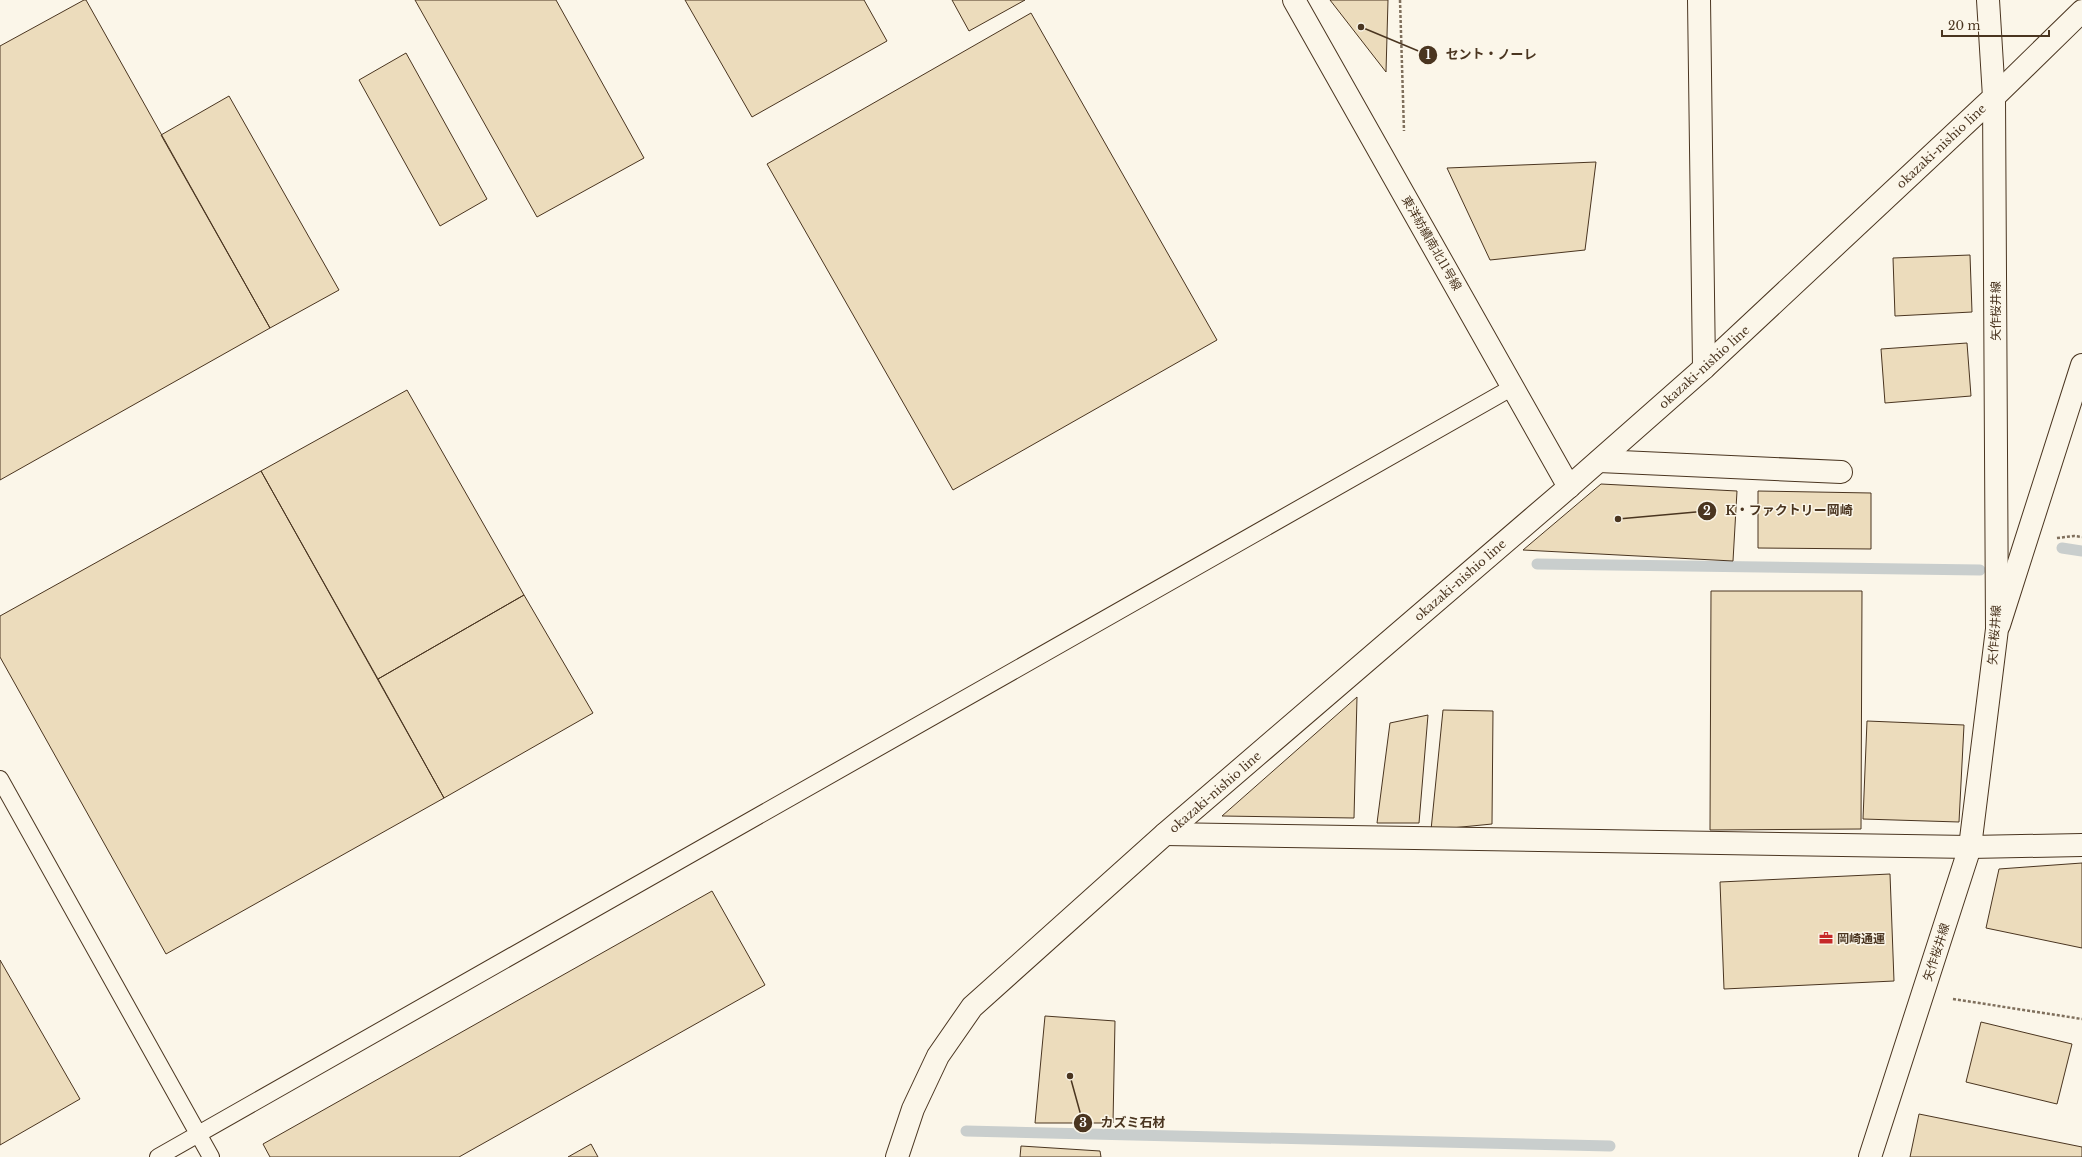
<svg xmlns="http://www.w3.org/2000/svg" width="2082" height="1157" viewBox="0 0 2082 1157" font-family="'Libre Baskerville','Noto Sans JP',serif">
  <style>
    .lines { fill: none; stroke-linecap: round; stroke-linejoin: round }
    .stream { stroke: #c9cecd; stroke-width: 11 }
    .building { fill: #ecdcbc; stroke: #4a3520 }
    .lane-casing { stroke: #4a3520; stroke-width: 18 }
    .street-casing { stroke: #4a3520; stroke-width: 24 }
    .secondary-casing { stroke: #4a3520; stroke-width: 24 }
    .primary-casing { stroke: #4a3520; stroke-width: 24 }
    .path { stroke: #7f6f5c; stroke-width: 2.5; stroke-dasharray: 3 2; stroke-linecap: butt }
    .lane { stroke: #fbf6e9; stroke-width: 16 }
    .street { stroke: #fbf6e9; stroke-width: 22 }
    .secondary { stroke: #fbf6e9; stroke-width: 22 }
    .primary { stroke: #fbf6e9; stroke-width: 22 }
    .labels { text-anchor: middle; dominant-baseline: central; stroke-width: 3; stroke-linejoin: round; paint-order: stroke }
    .street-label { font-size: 12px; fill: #4a3520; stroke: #fbf6e9 }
    .poi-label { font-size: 12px; font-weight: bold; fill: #4a3520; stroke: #fbf6e9; text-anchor: start }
    .leader { fill: none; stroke: #4a3520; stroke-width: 1.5 }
    .callout-dot { fill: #4a3520; stroke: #fbf6e9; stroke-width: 1.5 }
    .mark-label { font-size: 12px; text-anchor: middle; font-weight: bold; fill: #fff }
    .callout-label { font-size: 13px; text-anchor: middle; font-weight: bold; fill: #4a3520; stroke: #fbf6e9; stroke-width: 3; stroke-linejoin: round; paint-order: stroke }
  </style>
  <rect width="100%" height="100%" fill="#fbf6e9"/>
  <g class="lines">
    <path class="stream" d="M2062 548 2082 551
      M1537 564 1980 570
      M966 1131 1610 1146"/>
  </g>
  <path class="building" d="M84 0H86L270 328 0 480V46Z
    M415 0H556L644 158 537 217Z
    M685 0H864L887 41 752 117Z
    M952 0H1025L969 31Z
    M1330 0H1388L1386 72Z
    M1031 13 1217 340 953 490 767 164Z
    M406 53 487 199 440 226 359 80Z
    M229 96 339 290 270 328 161 135Z
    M1596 162 1585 250 1490 260 1447 168Z
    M1970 255 1972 312 1895 316 1893 258Z
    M1967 343 1971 396 1885 403 1881 349Z
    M407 390 524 595 378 679 261 471Z
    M261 471 444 798 166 954 0 657V616Z
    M1601 484 1737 491 1733 561 1523 550Z
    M1758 491 1871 493V549L1758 548Z
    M1711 591H1862L1861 829 1710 830Z
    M524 595 593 713 444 798 378 679Z
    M1357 697 1354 818 1222 816Z
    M1443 710 1493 711 1492 824 1431 830Z
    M1428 715 1419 823H1377L1390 723Z
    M1867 721 1964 725 1959 822 1863 819Z
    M2082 863V948L1986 928 1999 869Z
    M1890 874 1894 981 1724 989 1720 882Z
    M712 891 765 985 459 1157H270L263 1144Z
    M0 960 80 1099 0 1145Z
    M1045 1016 1115 1021 1113 1123H1035Z
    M1981 1022 2072 1044 2057 1104 1966 1082Z
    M1919 1114 2082 1147V1157H1910Z
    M591 1144 598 1157H568Z
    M1021 1146 1100 1151 1101 1157H1020Z"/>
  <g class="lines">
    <g class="lane-casing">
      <path id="lane" d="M0 779 211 1157
        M158 1157 1513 387"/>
    </g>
    <g class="street-casing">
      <path id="street" d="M1699 0 1704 368
        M1599 461 1841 472
        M1999 625 2082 365
        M1165 834 1970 847 2082 845"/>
    </g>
    <g class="secondary-casing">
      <path id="secondary" d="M1294 0 1569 487
        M1870 1157 1970 847 1997 629 1994 97 2082 11"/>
    </g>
    <g class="primary-casing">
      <path id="primary" d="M897 1157 913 1109 938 1056 972 1007 1165 834 1569 487 1704 368 1994 97 1988 0"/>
    </g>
    <path class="path" d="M1400 0 1404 131
      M2057 538 2074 536 2082 537
      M1953 999 2082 1019"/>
    <use href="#lane" class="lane"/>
    <use href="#street" class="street"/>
    <use href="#secondary" class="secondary"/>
    <use href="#primary" class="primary"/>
  </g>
  <defs>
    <g id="office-bare" transform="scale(1.08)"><path d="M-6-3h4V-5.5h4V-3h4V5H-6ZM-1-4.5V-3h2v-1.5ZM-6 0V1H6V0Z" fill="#c62828" stroke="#fbf6e9" stroke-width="2.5" paint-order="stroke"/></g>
  </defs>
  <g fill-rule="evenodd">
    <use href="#office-bare" x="1826" y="938"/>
  </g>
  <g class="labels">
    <g class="street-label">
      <text transform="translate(1941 146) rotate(-43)">okazaki-nishio line</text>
      <text transform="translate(1432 243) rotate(60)">東洋紡績南北11号線</text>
      <text transform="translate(1995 311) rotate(-90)">矢作桜井線</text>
      <text transform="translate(1704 367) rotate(-42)">okazaki-nishio line</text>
      <text transform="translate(1460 580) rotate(-41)">okazaki-nishio line</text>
      <text transform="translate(1994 635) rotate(-86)">矢作桜井線</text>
      <text transform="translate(1215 792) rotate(-41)">okazaki-nishio line</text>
      <text transform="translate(1936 952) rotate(-72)">矢作桜井線</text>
    </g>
    <g class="poi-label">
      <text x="1837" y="938">岡崎通運</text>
    </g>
  </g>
  <path class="leader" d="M1361 27L1428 55M1618 519L1707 511M1070 1076L1083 1123"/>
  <g class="callout-dot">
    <circle cx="1361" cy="27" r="4"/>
    <circle cx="1618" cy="519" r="4"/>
    <circle cx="1070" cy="1076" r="4"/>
    <circle cx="1428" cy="55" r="10"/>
    <circle cx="1707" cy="511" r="10"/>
    <circle cx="1083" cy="1123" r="10"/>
  </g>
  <g class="mark-label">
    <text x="1428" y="59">1</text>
    <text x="1707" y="515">2</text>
    <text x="1083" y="1127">3</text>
  </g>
  <g class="callout-label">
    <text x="1491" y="59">セント・ノーレ</text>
    <text x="1789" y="515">K・ファクトリー岡崎</text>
    <text x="1133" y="1127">カズミ石材</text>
  </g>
  <path d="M1942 30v6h107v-6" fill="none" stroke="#4a3520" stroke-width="2"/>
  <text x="1948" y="30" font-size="12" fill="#4a3520" stroke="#fbf6e9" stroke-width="3" paint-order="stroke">20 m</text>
</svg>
